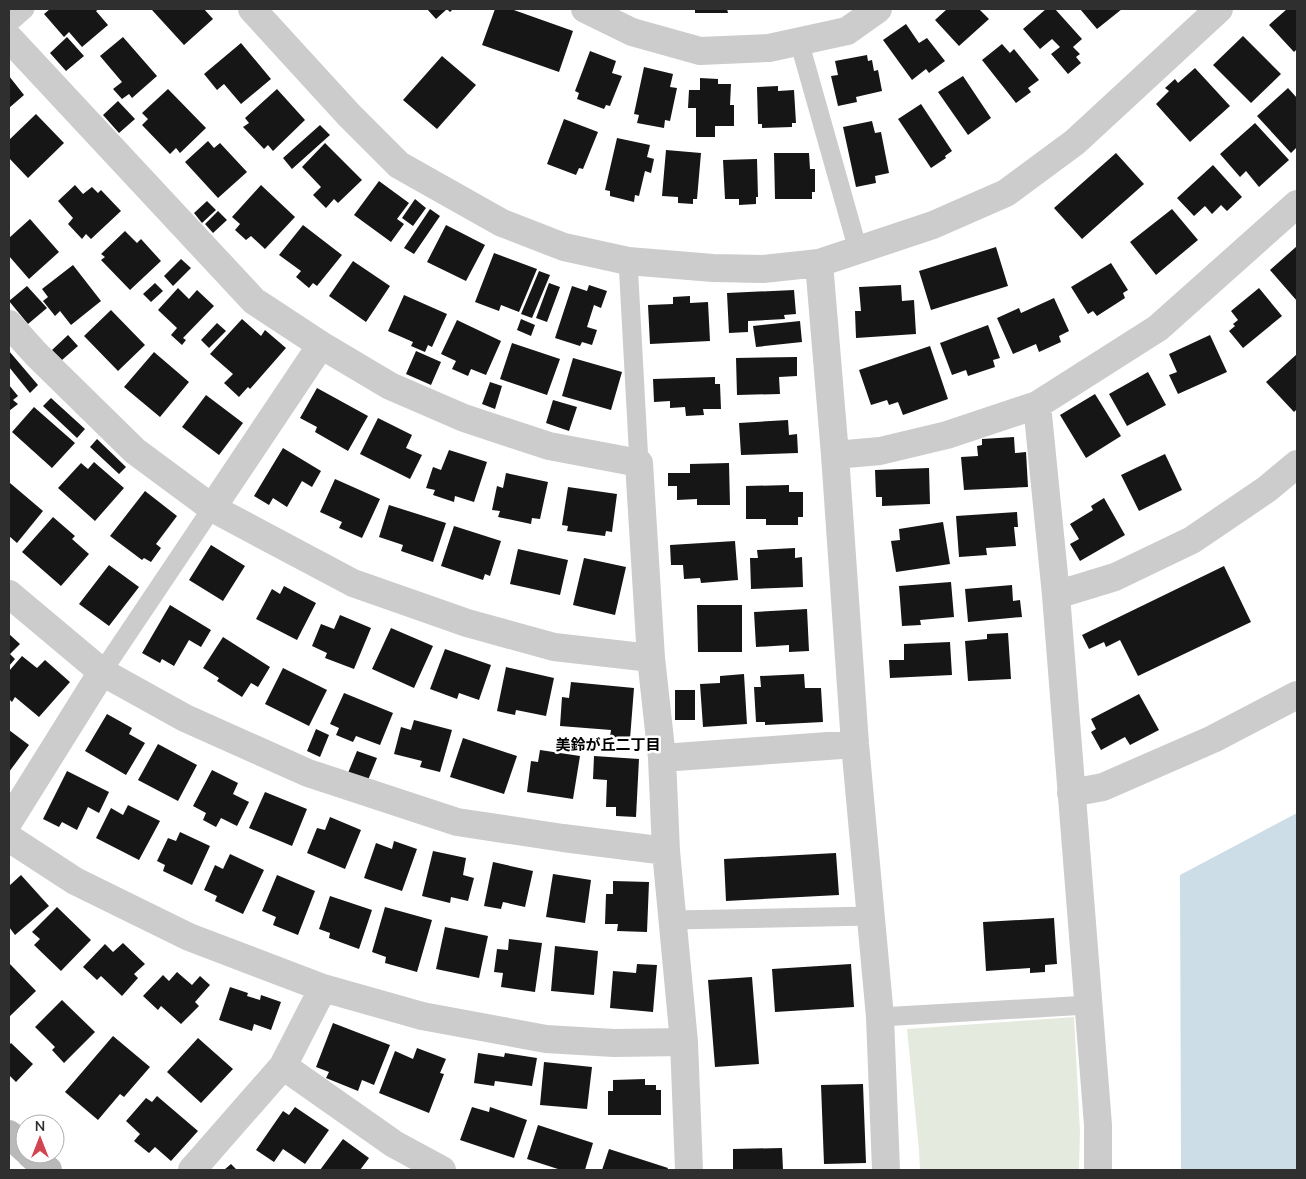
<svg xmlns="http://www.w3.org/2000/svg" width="1306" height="1179" viewBox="0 0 1306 1179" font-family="'Nunito Sans','Noto Sans JP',sans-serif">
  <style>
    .green { fill: #e5eade }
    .water { fill: #ccdde8 }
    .building { fill: #161616 }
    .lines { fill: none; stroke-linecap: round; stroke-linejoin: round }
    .lane { stroke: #ccc; stroke-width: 19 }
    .street { stroke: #ccc; stroke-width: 28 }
    .secondary { stroke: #b9b9b9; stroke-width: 28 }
    .labels { text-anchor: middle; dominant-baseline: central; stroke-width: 5; stroke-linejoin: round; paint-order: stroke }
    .neighbourhood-label { font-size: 15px; font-weight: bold; fill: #000; stroke: #fff }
  </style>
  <rect width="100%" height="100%" fill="#fff"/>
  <path class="green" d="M1074 1017 1080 1132 1079 1170H920L919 1150 907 1029Z"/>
  <path class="water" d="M1297 813V1170H1181L1180 875Z"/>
  <path class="building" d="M50 9H99L96 11 108 25 82 47 69 32 64 37 44 14Z
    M153 9H204L213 19 184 45 152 10Z
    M427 9H453L450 12 447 9 436 19Z
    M495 9H511L573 31 559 72 482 45Z
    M695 9H727L728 13H695Z
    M947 9H979L989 19 959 46 935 20Z
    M1046 9H1055L1082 39 1073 47 1080 54 1076 57 1081 63 1068 74 1051 54 1060 47 1052 39 1040 49 1023 29Z
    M1080 9H1122L1097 29Z
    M1287 9H1297V49L1294 52 1269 25Z
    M906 24 919 43 927 38 945 61 929 73 926 69 912 80 883 40Z
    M1243 36 1281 74 1251 103 1213 65Z
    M67 37 84 56 66 71 50 53Z
    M123 37 157 76 132 98 129 94 122 99 113 89 122 82 100 56Z
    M241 43 271 79 241 104 224 84 217 90 204 74Z
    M1002 44 1010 53 1014 49 1039 80 1028 88 1031 92 1016 103 982 60Z
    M590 51 616 61 612 73 622 76 610 106 606 105 604 109 577 99 579 93 575 91Z
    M867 55 868 61 872 60 874 71 878 70 882 91 856 97 857 102 838 106 831 76 838 75 835 61Z
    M442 56 476 85 437 129 403 100Z
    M644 67 673 74 670 87 677 88 670 121 665 120 664 128 637 123 639 115 634 114Z
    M1195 68 1230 106 1190 142 1156 104 1169 91 1165 88 1175 79 1178 83Z
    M9 76 24 95 9 108Z
    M963 76 991 118 968 135 938 92Z
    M700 78 718 79V84H731L730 105H734V126H715V137H696V108H688L689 90H700Z
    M778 86V91L794 90 796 123H792V127L762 128V124H758L757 87Z
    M1288 88 1297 98V147L1291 153 1257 116Z
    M168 89 206 128 180 153 176 148 170 154 142 125 148 119 142 113Z
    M277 89 305 120 273 151 268 145 264 149 243 127 249 123 245 118Z
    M118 101 135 119 119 133 103 115Z
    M921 104 952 151 945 156 946 158 931 168 898 119Z
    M36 114 64 143 28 178 9 158V140Z
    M564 119 598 132 583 169 579 168 576 175 547 164Z
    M872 121 875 133 881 132 889 173 875 176 876 183 856 187 843 127Z
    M1255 123 1289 160 1259 187 1246 171 1240 177 1220 154Z
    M320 125 330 135 292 169 283 158Z
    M617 138 650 145 647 157 654 159 651 173 645 171 639 196 635 195 634 202 610 196V191L605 190Z
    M208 141 214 148 220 143 247 172 218 198 185 162Z
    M325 143 362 180 338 203 334 199 326 208 313 195 321 187 302 167Z
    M666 150 701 153 697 199H693V204L678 203V197L662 196Z
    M774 153H809L810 169H815V192H812V199H775Z
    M1116 153 1144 184 1082 239 1054 208Z
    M757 159 758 197H756V204L739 205V199H725L723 160Z
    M1213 165 1242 197 1227 211 1221 205 1212 214 1205 206 1194 216 1177 198Z
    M379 181 409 203 397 219 404 224 391 242 354 215Z
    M75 185 83 194 92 187 98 193 101 190 121 211 91 239 86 234 82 239 68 224 73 218 58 201Z
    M261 185 295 217 265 249 251 236 246 240 235 230 240 224 232 217Z
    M415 199 426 208 413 226 402 218Z
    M207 201 216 210 202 223 194 213Z
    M430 209 440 216 414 254 404 248Z
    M1172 209 1198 240 1156 275 1130 242Z
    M218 211 227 220 213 233 205 224Z
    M30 219 59 252 29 279 9 256V238Z
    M303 225 342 255 317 286 313 283 309 288 296 277 301 271 279 255Z
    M446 225 485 245 466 281 427 262Z
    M125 231 137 243 141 239 161 261 130 290 101 260 105 257 101 254Z
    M1297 246V301L1270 270Z
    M996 247 1008 286 931 310 919 271Z
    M494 253 537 269 519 312 501 305 499 311 475 302Z
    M181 259 191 268 173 286 164 276Z
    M353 261 390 286 366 322 329 296Z
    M1111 263 1128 290 1123 293 1125 298 1097 316 1093 311 1088 314 1071 287Z
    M73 265 101 301 71 325 60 311 55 316 43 301 48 297 42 289Z
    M539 271 550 275 532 318 521 314Z
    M155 283 163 291 151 302 143 294Z
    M549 283 560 287 547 322 536 318Z
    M589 285 607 291 601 308 594 305 587 327 597 330 592 345 582 342 580 346 555 338 572 286 587 291Z
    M901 285 902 301 914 300 916 334 856 338 855 311H861L859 287Z
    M27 286 47 308 28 324 9 301Z
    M178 288 189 299 197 290 214 306 183 338 186 340 182 345 171 335 177 328 158 310Z
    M1259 288 1282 316 1243 348 1229 331 1235 326 1233 324 1238 320 1231 311Z
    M794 290 796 314 784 315 785 319 748 321V332L729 333 727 293Z
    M404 295 447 314 432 347 428 345 425 352 411 346 413 342 388 331Z
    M690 296V303L708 302 710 341 650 344 648 305 673 304V297Z
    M1054 298 1069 331 1059 336 1061 342 1039 352 1036 344 1013 354 997 318 1019 308 1021 313Z
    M111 310 145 345 118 371 84 336Z
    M242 319 261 336 265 330 286 348 250 389 248 387 239 397 224 383 233 374 210 354Z
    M521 319 535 325 531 336 517 330Z
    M457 320 501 341 486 375 471 369 468 376 452 369 456 361 441 354Z
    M800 321 802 342 756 347 753 326Z
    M217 323 226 331 209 348 201 340Z
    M988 325 1000 358 993 360 995 367 968 376 966 370 952 375 940 343Z
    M68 335 78 346 62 360 52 350Z
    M1210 335 1227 372 1178 394 1169 375 1177 372 1169 354Z
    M512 343 560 359 547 395 500 379Z
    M930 346 948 399 903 415 898 402 889 405 887 400 871 405 859 370Z
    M9 351 38 385 30 393 9 367Z
    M416 351 441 362 431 385 406 374Z
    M154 352 189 382 160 417 124 387Z
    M1297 354V409L1294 412 1266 382Z
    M797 357V376L779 377 780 394 737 395 736 358Z
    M573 358 622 372 611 410 562 396Z
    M1148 372 1166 405 1127 426 1109 394Z
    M715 377V384H720L721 409H703L704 415 686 416 685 407 670 408V401L654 402 653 379Z
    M490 382 502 386 495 409 482 404Z
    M9 385 18 396 13 400 18 404 9 411Z
    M317 388 368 416 348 451 315 432 317 427 300 418Z
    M1095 394 1121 436 1086 458 1060 415Z
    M206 395 243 423 219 455 182 427Z
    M51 398 85 429 77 438 43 406Z
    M553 400 577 407 569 431 546 423Z
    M34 407 75 443 52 468 12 432Z
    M378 418 412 435 406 448 422 455 410 479 360 454Z
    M788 420 789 435 797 434 798 453 741 455 739 423Z
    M1014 437 1015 453 1026 452 1028 487 964 490 961 457 978 456 977 446 982 445V439Z
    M97 439 126 467 119 474 90 447Z
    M283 448 321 471 312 487 302 481 287 507 273 498 269 505 254 496Z
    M449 450 487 462 474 502 455 496 454 502 433 495 435 490 426 488 433 467 441 470Z
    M1165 454 1182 490 1139 511 1121 475Z
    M94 462 124 488 95 521 58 488 81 463 88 469Z
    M729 463 730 505H697V499L677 500V486H668V473H690V464Z
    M929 468 930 504 882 506V497H876L875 470Z
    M506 473 548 482 540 519 532 518 531 524 498 517 500 511 492 510 497 486 503 488Z
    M335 479 380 499 362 538 339 528 342 522 320 512Z
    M10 483 43 511 17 543 9 536V485Z
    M789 485V492H803V517H798V525H766V519H746V486Z
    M568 487 617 494 612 532 606 531 605 536 567 531 568 526 562 525Z
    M145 491 177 516 156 544 161 548 151 562 144 558 142 560 110 536Z
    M1104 498 1125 535 1080 561 1070 544 1079 539 1070 524 1093 510 1091 506Z
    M389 505 446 523 433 562 401 551 403 545 379 537Z
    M1017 512 1018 527H1014L1016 546 986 548 987 555 959 557 956 516Z
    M53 517 75 536 72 539 89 554 61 586 22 552Z
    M943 522 950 564 896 572 891 541 900 540 899 529Z
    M454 526 501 541 490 576 485 574 483 580 441 566Z
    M735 541 738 580 701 583 700 578 684 579 683 565H671L670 545Z
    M211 545 245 566 223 601 189 580Z
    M795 548V558L802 557 803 587 751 589 750 558H758L757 550Z
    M518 549 568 560 560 595 510 584Z
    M584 558 626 567 615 615 573 605Z
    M109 565 139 587 109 626 79 604Z
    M1224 566 1251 622 1138 676 1120 640 1106 647 1104 642 1089 649 1082 635Z
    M951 582 954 617 920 620 921 625 902 626 899 586Z
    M1012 585 1013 601 1020 600 1022 617 968 622 965 589Z
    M284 586 316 603 297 640 256 619 272 589 280 594Z
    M170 605 211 630 201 647 189 640 174 666 162 659 160 663 142 653Z
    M697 605H742V652H698Z
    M807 609 809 651 789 652V645L756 647 754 612Z
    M340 615 371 628 354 669 325 658 327 653 312 646 321 624 334 629Z
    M391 628 433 646 414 688 372 669Z
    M1008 633 1011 679 968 681 965 641 987 639V634Z
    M9 634 20 644 10 654 15 659 9 666Z
    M223 637 270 667 258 687 251 683 242 697 217 681 219 678 203 668Z
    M950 642 952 675 890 678 889 660H904V644Z
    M445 649 491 665 479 700 459 693 457 699 430 689Z
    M22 656 37 668 45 660 70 682 39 717 15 697 12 702 9 699V671Z
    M506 667 554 678 546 716 516 710 515 715 497 711Z
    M283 668 327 690 309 726 265 704Z
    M744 674 747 724 703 727 700 684 720 683V676Z
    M804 674 805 688H821L823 722 765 725V722H756L754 687H761L760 676Z
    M571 682 634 688 630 739 610 737 611 730 560 726 562 697 569 698Z
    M675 690H695V720H675Z
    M344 693 393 713 380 745 356 736 353 742 336 735 339 728 330 724Z
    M1139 694 1159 730 1130 745 1125 737 1101 750 1091 732 1096 729 1091 719Z
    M107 714 132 728 129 734 145 743 126 775 85 751Z
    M414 720 452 730 440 772 420 767 422 761 394 754 401 727 411 730Z
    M316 729 329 735 320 757 307 751Z
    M9 730 29 745 9 772Z
    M463 738 517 756 504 794 450 777Z
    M158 744 197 765 178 801 138 780Z
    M540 750 580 756 573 799 527 792 531 761 538 762Z
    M357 751 377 758 368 780 348 773Z
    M594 756 639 759 636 817 616 816V807H606L607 780 593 779Z
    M212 770 238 783 233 794 249 802 237 826 221 818 216 827 203 820 206 813 193 806Z
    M67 771 109 792 99 813 88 807 77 830 62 822 59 827 43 819Z
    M265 792 307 809 292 846 249 828Z
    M128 805 160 821 139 860 96 838 111 808 123 815Z
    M330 817 361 830 345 869 307 853 317 828 325 830Z
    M180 832 210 846 192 885 163 871 165 865 157 861 168 838 176 841Z
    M394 841 417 849 402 891 364 878 376 843 392 849Z
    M433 851 466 858 463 875 474 878 468 901 451 897 450 903 422 896Z
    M836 853 839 895 726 901 724 859Z
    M230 854 264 870 243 914 215 901 217 896 204 890 215 865 223 869Z
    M493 862 533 871 525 907 503 902 501 909 484 906Z
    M553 874 591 880 585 923 546 917Z
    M21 875 49 906 15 935 9 927V886Z
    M277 875 315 891 298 935 273 925 276 917 262 911Z
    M613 881 649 882 647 932 617 931 618 924H605L606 894H613Z
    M330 896 372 910 359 949 329 938 330 933 319 929Z
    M57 907 91 940 61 971 34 945 40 939 32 932Z
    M385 907 432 920 417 972 385 963 386 957 372 952Z
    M1054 918 1057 964 1045 965V972L1030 973V968L986 971 983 922Z
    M445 927 488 936 479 978 436 969Z
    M509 939 542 943 535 992 501 987 503 973 494 972 497 949 508 950Z
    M123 943 145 964 134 974 138 978 122 996 101 976 97 980 83 967 105 944 113 952Z
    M555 946 598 951 594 995 551 991Z
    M9 963 36 991 9 1017Z
    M637 964 657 965 653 1012 610 1008 613 971 636 973Z
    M851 964 854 1007 775 1012 772 969Z
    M177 972 192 985 200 976 210 985 195 1002 199 1006 181 1024 161 1006 158 1010 143 996 163 975 169 981Z
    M752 977 759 1064 715 1067 708 980Z
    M230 987 248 993 247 996 260 1000 261 995 281 1002 271 1030 254 1024 252 1031 219 1020Z
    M62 1000 95 1032 64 1063 52 1050 55 1047 35 1027Z
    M333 1023 390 1045 374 1085 362 1080 358 1091 326 1078 329 1072 316 1067Z
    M113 1036 150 1067 124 1097 120 1094 98 1120 65 1092Z
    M198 1038 233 1069 201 1103 167 1072Z
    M11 1043 33 1064 16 1082 9 1075V1045Z
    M417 1048 446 1059 440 1073 444 1074 429 1113 379 1093 395 1051 413 1059Z
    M478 1053 504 1057 505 1053 537 1058 532 1086 495 1081 494 1086 474 1083Z
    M544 1062 592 1067 587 1109 540 1105Z
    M645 1079V1085H656V1090H661V1115H608V1091H613V1080Z
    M863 1084 866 1163 824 1164 821 1085Z
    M157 1096 198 1131 171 1161 155 1147 149 1153 134 1141 140 1134 126 1121 146 1098 152 1102Z
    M295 1107 329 1130 305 1164 283 1149 274 1162 256 1150 283 1111 289 1115Z
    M472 1107 489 1112 490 1107 527 1120 514 1158 460 1140Z
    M538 1125 593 1143 585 1170H561L527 1159Z
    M343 1139 369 1158 360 1170H320Z
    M782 1148 783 1170H733V1149Z
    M609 1149 668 1168 667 1170H602Z
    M231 1164 237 1170H224Z"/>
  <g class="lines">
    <path class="lane" d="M9 23 25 9
      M799 41 858 250
      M628 261 639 463
      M102 672 212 508
      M673 920 871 916
      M880 1017 1088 1005"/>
    <path class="street" d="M252 9 349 115 399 165 502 223 564 247 628 261 713 268 763 269 819 263 933 225 1006 193 1075 142 1219 9
      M585 9 632 32 700 51 769 48 847 31 878 9
      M9 38 254 301 321 345 390 386 464 418 549 446 639 463 651 658 662 758 666 851 684 1042 689 1170
      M819 263 835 455 855 744 880 1017 886 1170
      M9 324 36 354 135 451 212 508 353 583 467 623 554 647 651 658
      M1037 405 1056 595 1098 1125V1170
      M835 455 880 451 947 435 1037 405 1158 328 1297 204
      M212 508 321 345
      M9 594 102 672 185 718 308 773 457 822 563 838 666 851
      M1056 595 1115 577 1192 540 1267 489 1297 464
      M662 758 855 744
      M1071 793 1103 787 1213 739 1297 695
      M9 821 102 672
      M9 838 75 881 189 937 323 988 422 1016 546 1039 614 1043 684 1042
      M283 1066 394 1144 442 1170
      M192 1170 283 1066 323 988"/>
    <path class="secondary" d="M9 1134 25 1149
      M30 1154 48 1170"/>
  </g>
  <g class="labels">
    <g class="neighbourhood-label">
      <text x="608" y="745">美鈴が丘二丁目</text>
    </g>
  </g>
  <rect width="1306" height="1179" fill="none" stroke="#2f2f2f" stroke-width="20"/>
  <g transform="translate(40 1139)"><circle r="24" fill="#ffffff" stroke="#acacac"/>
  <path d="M0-4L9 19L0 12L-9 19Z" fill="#d24550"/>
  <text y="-8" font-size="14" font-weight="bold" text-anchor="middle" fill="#2f2f2f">N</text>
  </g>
</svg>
